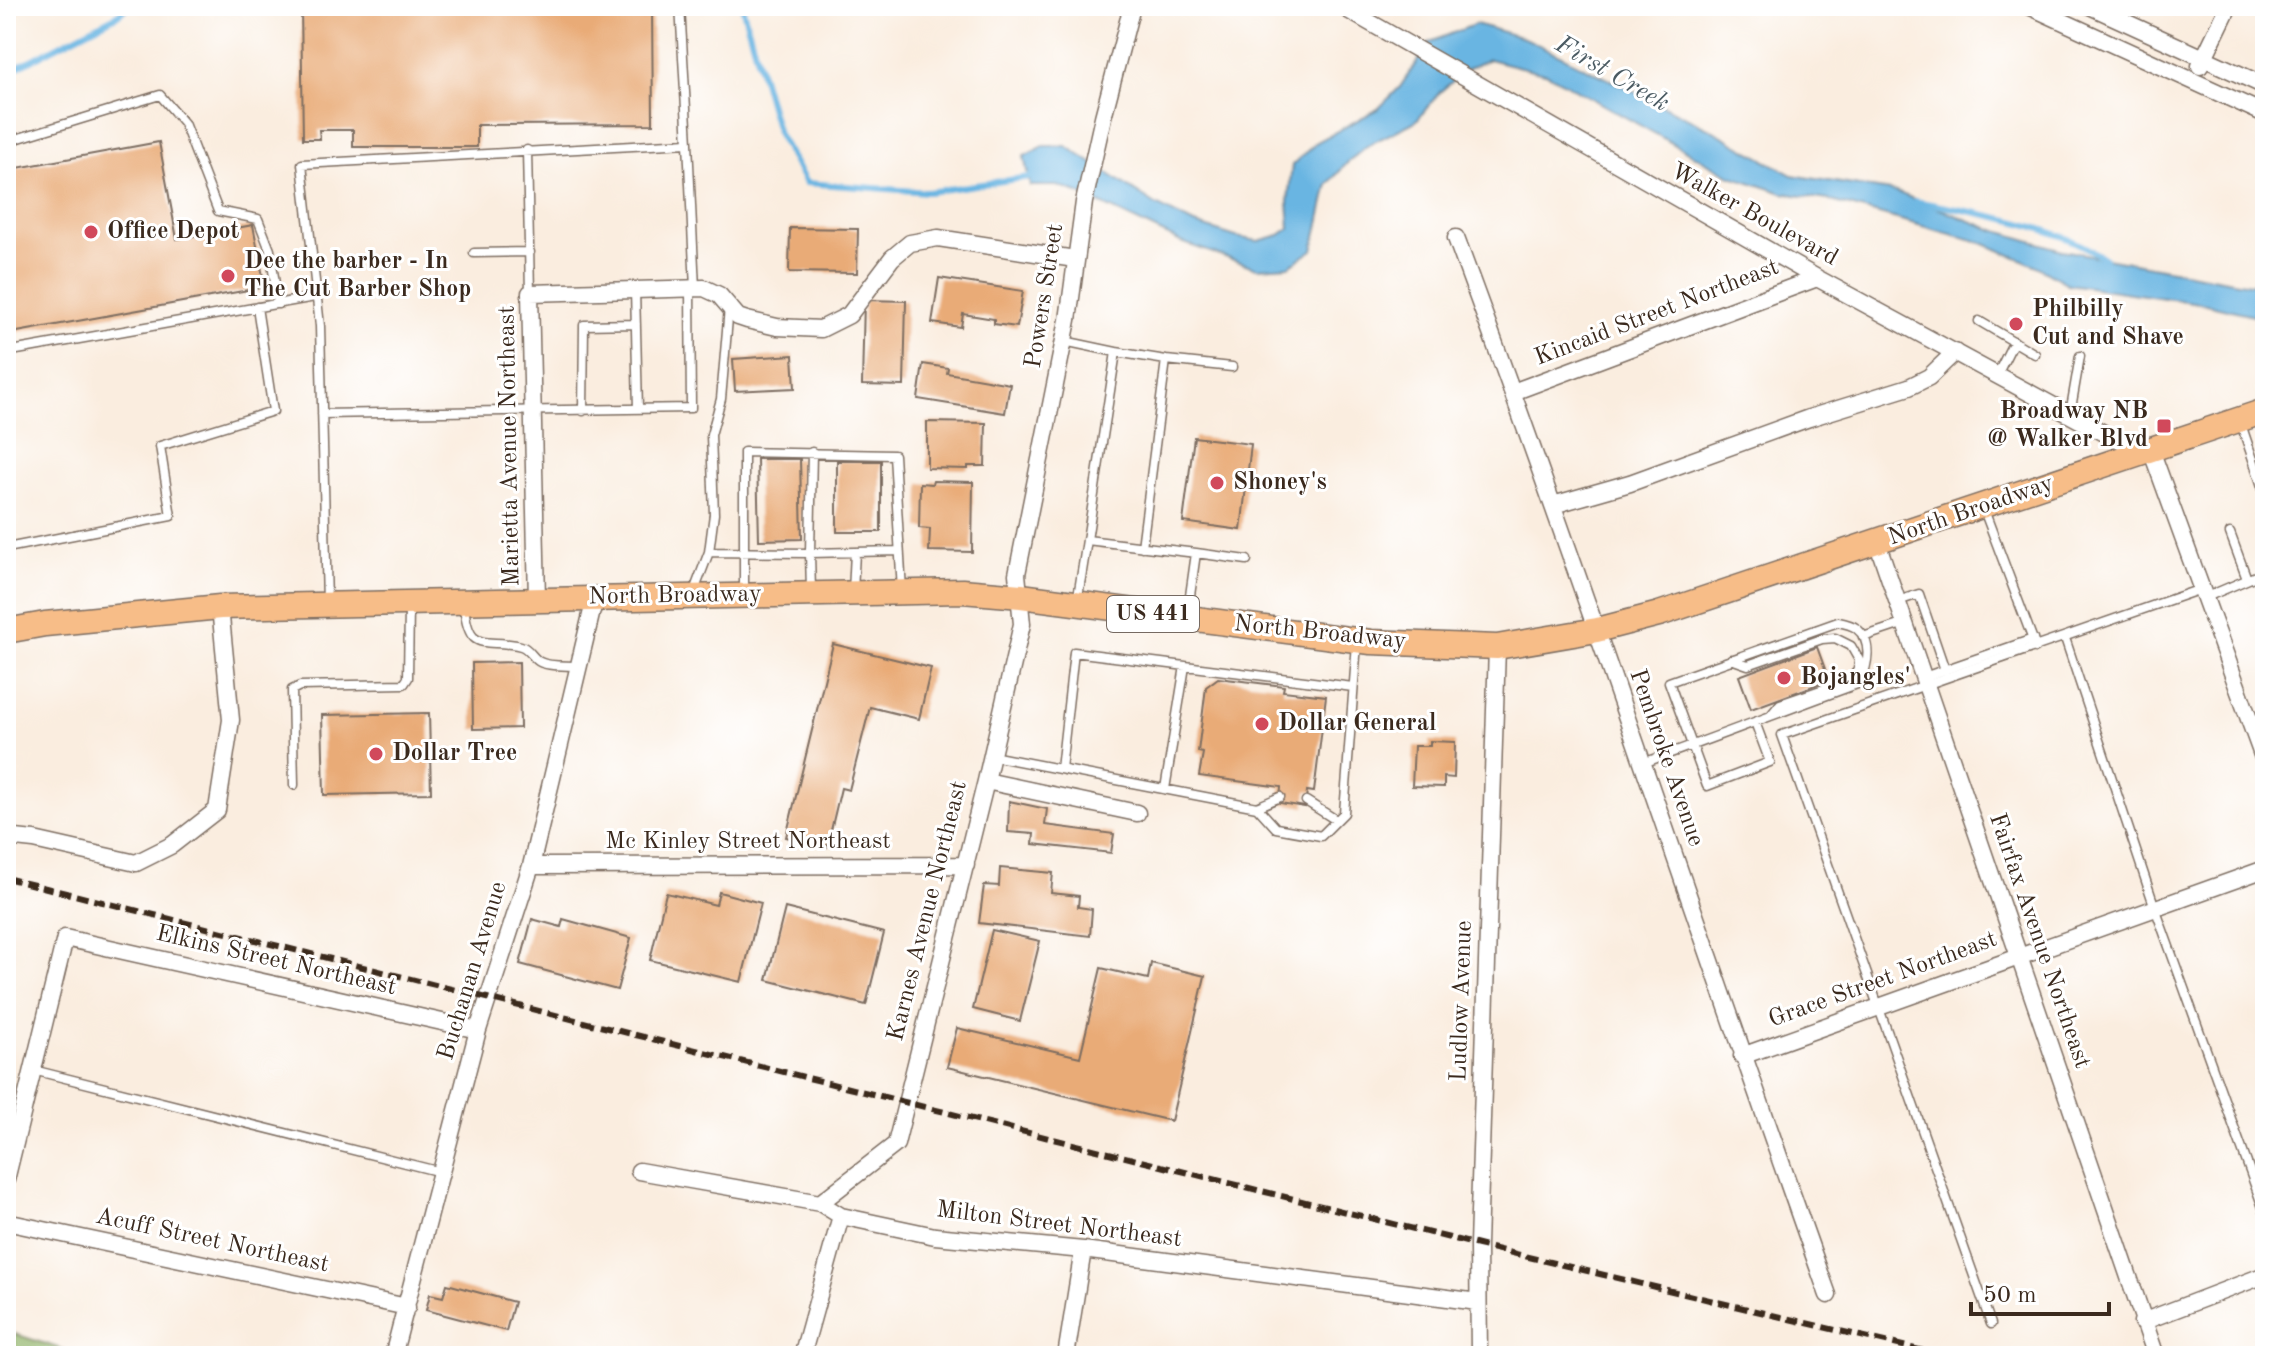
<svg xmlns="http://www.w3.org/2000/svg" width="2271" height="1362" viewBox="0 0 2271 1362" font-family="'Old Standard TT',serif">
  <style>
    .forest { fill: url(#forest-crowns); stroke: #666e43; stroke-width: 2 }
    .water { fill: #69b5e2; stroke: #527080; stroke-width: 2 }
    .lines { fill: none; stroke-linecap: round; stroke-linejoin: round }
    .stream { stroke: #69b5e2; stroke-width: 6 }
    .building { fill: #e9ab77 }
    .lane-casing { stroke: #7e6e62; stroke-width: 11 }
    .street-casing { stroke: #7e6e62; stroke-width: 19 }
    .primary-casing { stroke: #7e6e62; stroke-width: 27 }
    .lane { stroke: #fff; stroke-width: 8 }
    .street { stroke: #fff; stroke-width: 16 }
    .primary { stroke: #f7bd88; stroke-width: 24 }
    .rail { stroke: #3b2a1e; stroke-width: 6; stroke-dasharray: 12 6; stroke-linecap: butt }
    .poi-dot { fill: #d1495b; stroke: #fff; stroke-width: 3 }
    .labels { text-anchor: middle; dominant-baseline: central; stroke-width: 6; stroke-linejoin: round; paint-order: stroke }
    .shield { fill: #fff; stroke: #766a62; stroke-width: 2 }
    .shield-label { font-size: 22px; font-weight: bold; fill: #3b2a1e }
    .street-label { font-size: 24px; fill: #3b2a1e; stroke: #fff }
    .poi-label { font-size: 24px; font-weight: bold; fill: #3b2a1e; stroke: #fff; text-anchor: start }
    .water-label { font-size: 26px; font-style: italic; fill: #4b5b63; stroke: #fff }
  </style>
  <defs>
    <pattern id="forest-crowns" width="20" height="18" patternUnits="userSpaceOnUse" patternTransform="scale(2)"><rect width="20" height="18" fill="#90b368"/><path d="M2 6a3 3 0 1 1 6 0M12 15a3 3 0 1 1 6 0" fill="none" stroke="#779255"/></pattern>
  </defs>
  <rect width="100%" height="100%" fill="#fff"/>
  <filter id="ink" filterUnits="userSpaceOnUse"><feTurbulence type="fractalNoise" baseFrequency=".0125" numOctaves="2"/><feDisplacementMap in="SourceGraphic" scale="16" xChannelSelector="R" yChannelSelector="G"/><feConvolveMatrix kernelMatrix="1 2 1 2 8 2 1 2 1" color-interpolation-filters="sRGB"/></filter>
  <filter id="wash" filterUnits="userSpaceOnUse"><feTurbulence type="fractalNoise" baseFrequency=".006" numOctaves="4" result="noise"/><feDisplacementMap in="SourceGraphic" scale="32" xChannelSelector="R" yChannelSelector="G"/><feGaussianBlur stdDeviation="1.8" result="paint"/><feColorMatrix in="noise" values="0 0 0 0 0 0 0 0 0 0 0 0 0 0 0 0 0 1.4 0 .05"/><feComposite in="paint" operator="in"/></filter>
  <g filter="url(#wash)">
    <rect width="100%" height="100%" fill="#faeddf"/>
    <path class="forest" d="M6 1331 79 1355 80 1356H6Z"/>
    <path class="water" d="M1476 24 1527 39 1708 128 1792 175 1896 192 1991 229 2062 250 2255 285 2265 288V318L2206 304 2068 284 2035 265 1980 242 1828 200 1783 193 1731 176 1548 74 1489 59 1467 69 1441 91 1416 121 1368 145 1348 162 1328 184 1313 250 1289 266 1257 268 1181 242 1078 193 1058 186H1030L1024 156 1044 146H1066L1156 205 1192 223 1236 237 1258 241 1280 235 1290 228 1288 201 1292 165 1317 142 1378 109 1400 87 1430 42Z"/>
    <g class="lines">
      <path class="stream" d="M742 6 778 134 806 183 928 192 1036 176
        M6 73 116 16 129 6
        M1915 201C1975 213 2054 223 2105 259"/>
    </g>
    <g id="blocks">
      <path class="building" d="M301 6H652L653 124 477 125V147H353V130H319L320 139H303Z
        M159 142 177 239 253 225 265 287 6 334V170Z
        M790 228 858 229 857 273 789 272Z
        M939 278 1023 291 1017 327 994 324V319L963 314 961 327 932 323Z
        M864 300 906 301 904 386 862 385Z
        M793 355 795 388 735 391 733 359Z
        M923 364 948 368 947 373 1010 384 1005 413 918 399Z
        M927 422 986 423 985 466H968V469L927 468Z
        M1194 437 1251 444 1241 530 1183 522Z
        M757 459H800L802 539 759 540Z
        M837 461H881V532H837Z
        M933 481 973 482 972 552 929 551 930 529 919 528 920 483 932 484Z
        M833 644 931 668 919 719 870 707 849 790 841 788 827 847 786 837Z
        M1817 647 1829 680 1751 709 1739 676Z
        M519 662 520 728 473 729 472 663Z
        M1218 678 1284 686 1283 691 1326 696 1314 792 1307 791 1305 807 1280 803 1281 787 1199 776 1203 753 1198 752 1206 687Z
        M429 713 431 793 324 795 322 715Z
        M1430 741 1455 742 1454 778 1444 777V787L1412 786 1414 746H1430Z
        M1009 801 1047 809 1045 825 1114 834 1111 853 1033 844 1034 834 1008 832Z
        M1000 868 1053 873 1051 893 1079 896 1078 907 1092 909 1090 936 979 923 984 885 999 886Z
        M719 892 761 903 741 982 650 960 666 893 716 905Z
        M785 908 884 933 866 1005 767 980Z
        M532 919 561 927 563 919 631 938 617 990 520 964Z
        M992 930 1040 941 1020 1021 973 1009Z
        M1151 963 1205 976 1171 1121 947 1067 957 1028 1080 1057 1101 968 1148 979Z
        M447 1284 514 1302 506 1331 426 1310 430 1294 443 1297Z
        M433 1347 463 1355V1356H431Z"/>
    </g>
  </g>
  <g filter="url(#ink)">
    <use href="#blocks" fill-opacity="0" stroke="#7e6e62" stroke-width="2"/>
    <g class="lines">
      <g class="lane-casing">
        <path id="lane" d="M6 142 160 95 184 123 218 211 258 219 270 250 278 304
          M688 143 695 288
          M527 150 530 293
          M474 253 530 252
          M635 290 638 409
          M1979 321 2035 354
          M1064 341 1116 352 1087 540 1196 553
          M6 352 315 297
          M1116 352 1166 360 1142 547
          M1166 360 1232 367
          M1997 375 2014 341
          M583 411 584 325 636 324
          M322 414 691 408 690 289
          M2070 414 2080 356
          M2241 424 2265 495
          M1984 510 2036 648
          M2230 533 2247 579
          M6 542 7 548 171 516 160 446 273 411 257 307
          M709 552 714 514 711 435 721 399 729 307
          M811 591 810 553 899 551
          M853 592 855 552
          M744 593V452L894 455 902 591
          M693 594 709 552 810 553 812 452
          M2204 598 2265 572
          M1898 601 1919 594 1945 670
          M327 603 320 326 302 164 688 143 680 6
          M1077 603 1087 540
          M464 606C469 656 485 637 521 646 529 648 533 659 540 662 549 667 568 665 578 666
          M1187 617 1196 553 1247 560
          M1863 637 1905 623
          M2065 638 2155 908 2265 1213
          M1731 659 1748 665 1822 639 1835 638 1851 646 1859 660 1858 670 1850 680 1780 704 1771 715
          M1924 677 2033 639
          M992 756 1257 807 1276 828 1321 836 1344 813 1357 643
          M1643 763C1716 737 1788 709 1860 683 1867 667 1874 642 1856 628 1852 625 1843 623 1838 622L1669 682 1707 786 1770 762 1755 722
          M1061 769 1074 652 1353 687
          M294 785 292 690 300 686 404 684 408 678 409 607
          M1165 789 1185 666
          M1306 801 1336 820
          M1257 807 1280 797
          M33 1070 441 1172
          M1991 1324 1782 735 2201 589"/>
      </g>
      <g class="street-casing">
        <path id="street" d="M1341 6 1817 278 2111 437 2151 450 2265 763
          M2029 6 2265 114
          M2090 6 2265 86
          M2200 66 2229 6
          M1456 238C1586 588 1702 943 1828 1295
          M1513 392 1817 278
          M1553 505 1630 483 1809 418 1909 387 1929 377 1955 352
          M1877 542 2156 1356
          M537 599 530 293 704 288 719 295 738 317 747 320 777 327 821 329 849 315 892 258 910 243 938 238 1075 259
          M986 781 1137 813
          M6 837 34 840 136 863 172 845 217 810 231 720 220 607
          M531 866 966 865
          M1742 1056 2265 869
          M639 1171 820 1203 841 1216 935 1236 1083 1250 1478 1302
          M6 1180 65 938 478 1030
          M820 1203 896 1144 986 781 1022 624 1017 574 1068 320 1084 202 1103 117 1132 6
          M6 1222 407 1307
          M2142 1322 2265 1275
          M393 1356 478 1030 531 866 595 598
          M802 1356 841 1216
          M1066 1356 1083 1250
          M1479 1356 1478 1245 1497 647"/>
      </g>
      <g class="primary-casing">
        <path id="primary" d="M6 631 45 624 220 607 962 591 1021 596 1371 642 1497 647 1597 630 1659 614 2265 411"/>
      </g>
      <use href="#lane" class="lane"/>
      <use href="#street" class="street"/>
      <use href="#primary" class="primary"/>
      <path class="rail" d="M6 878 1478 1245 1945 1356"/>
    </g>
  </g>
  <g class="poi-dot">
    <circle cx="91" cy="232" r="8"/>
    <circle cx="228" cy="276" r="8"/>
    <circle cx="2016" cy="324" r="8"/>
    <rect x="2156" y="418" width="16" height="16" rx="4"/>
    <circle cx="1217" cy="483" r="8"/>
    <circle cx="1784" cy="678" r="8"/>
    <circle cx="1262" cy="724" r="8"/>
    <circle cx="376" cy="754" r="8"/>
  </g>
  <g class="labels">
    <rect class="shield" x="1107" y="596" width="92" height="36" rx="6"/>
    <g class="shield-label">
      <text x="1153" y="614">US 441</text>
    </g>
    <g class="street-label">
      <text transform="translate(1754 215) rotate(29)">Walker Boulevard</text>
      <text transform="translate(1045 296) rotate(-81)">Powers Street</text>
      <text transform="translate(1657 313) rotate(-21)">Kincaid Street Northeast</text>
      <text transform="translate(510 446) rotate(-91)">Marietta Avenue Northeast</text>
      <text transform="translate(1971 511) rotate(-19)">North Broadway</text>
      <text transform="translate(675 596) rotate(-1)">North Broadway</text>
      <text transform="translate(1320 633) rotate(6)">North Broadway</text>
      <text transform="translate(1666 758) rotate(71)">Pembroke Avenue</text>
      <text x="748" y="842">Mc Kinley Street Northeast</text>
      <text transform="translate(928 911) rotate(-76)">Karnes Avenue Northeast</text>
      <text transform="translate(2039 941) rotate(71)">Fairfax Avenue Northeast</text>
      <text transform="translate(276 961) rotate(13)">Elkins Street Northeast</text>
      <text transform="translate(473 971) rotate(-73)">Buchanan Avenue</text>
      <text transform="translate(1883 980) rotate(-20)">Grace Street Northeast</text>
      <text transform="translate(1462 1001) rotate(-88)">Ludlow Avenue</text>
      <text transform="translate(1059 1225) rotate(7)">Milton Street Northeast</text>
      <text transform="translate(212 1241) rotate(12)">Acuff Street Northeast</text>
    </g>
    <g class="poi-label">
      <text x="107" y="232">Office Depot</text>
      <text x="244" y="262">Dee the barber - In<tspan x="244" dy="28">The Cut Barber Shop</tspan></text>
      <text x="2032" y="310">Philbilly<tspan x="2032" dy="28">Cut and Shave</tspan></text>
      <text x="2148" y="412" text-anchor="end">Broadway NB<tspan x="2148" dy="28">@ Walker Blvd</tspan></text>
      <text x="1233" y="483">Shoney's</text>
      <text x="1800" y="678">Bojangles'</text>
      <text x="1278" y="724">Dollar General</text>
      <text x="392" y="754">Dollar Tree</text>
    </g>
    <g class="water-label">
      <text transform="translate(1612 74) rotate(30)">First Creek</text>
    </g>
  </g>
  <rect width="2271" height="1362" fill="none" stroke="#fff" stroke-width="32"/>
  <path d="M1971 1302v12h138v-12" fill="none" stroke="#3b2a1e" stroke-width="4"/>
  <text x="1983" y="1302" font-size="24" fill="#3b2a1e" stroke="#ffffff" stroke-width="6" paint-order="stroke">50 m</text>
</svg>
